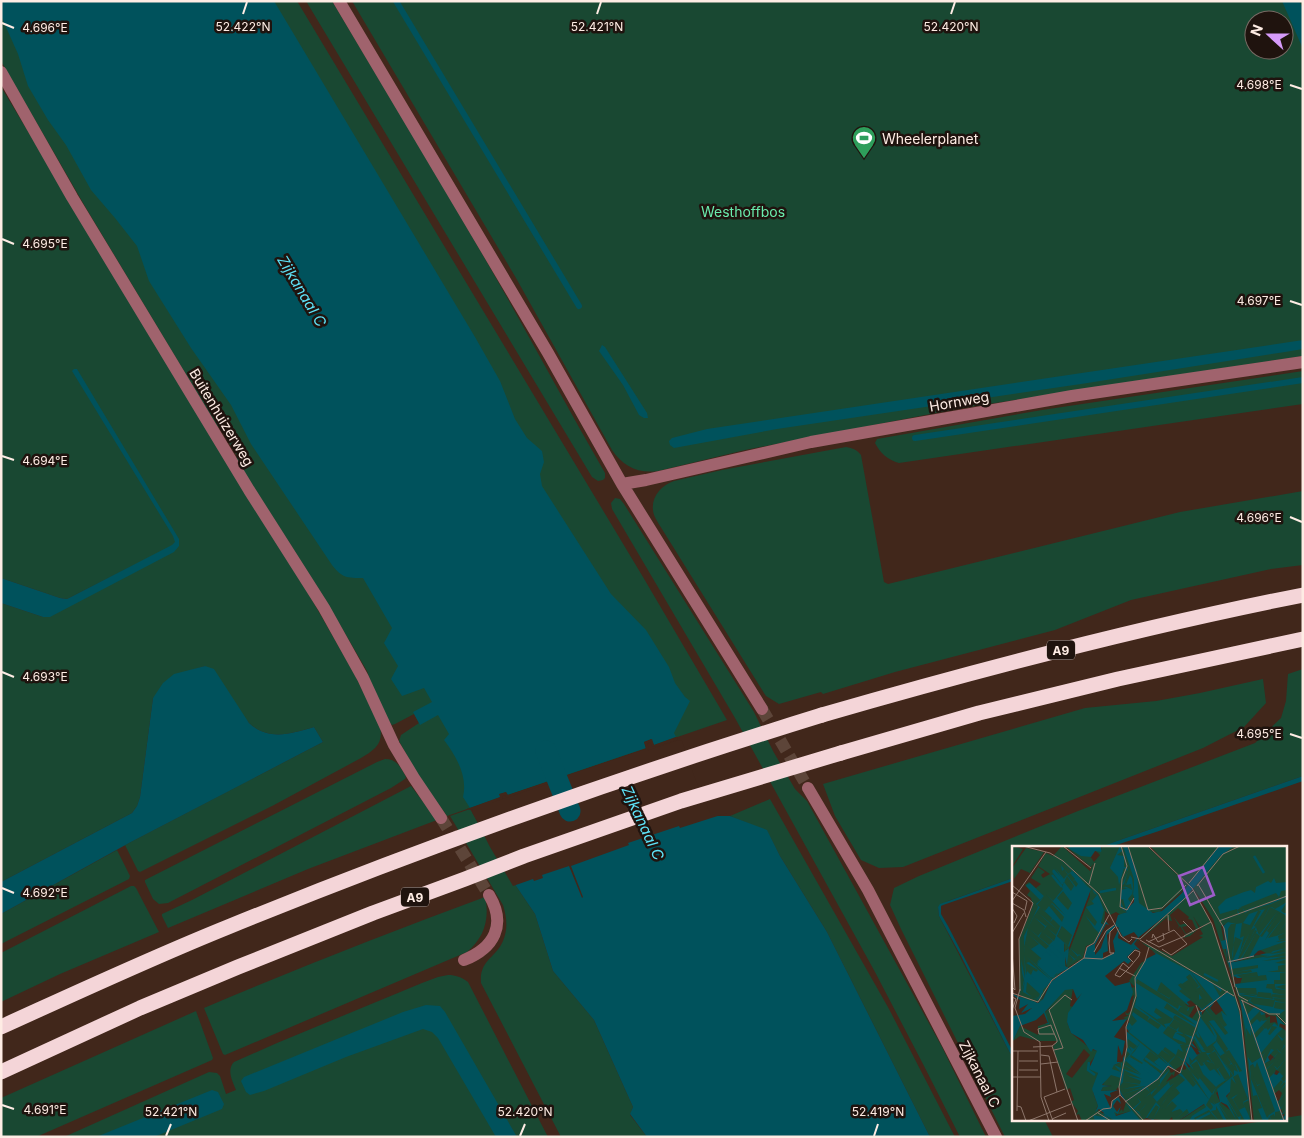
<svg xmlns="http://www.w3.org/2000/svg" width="1304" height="1138" viewBox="0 0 1304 1138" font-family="Inter,sans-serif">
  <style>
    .green { fill: #194832; fill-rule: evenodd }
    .water { fill: #00525c }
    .pier { fill: #41271b }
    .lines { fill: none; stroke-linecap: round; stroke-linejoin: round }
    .stream { stroke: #00525c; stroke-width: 6 }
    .canal { stroke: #00525c; stroke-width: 21 }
    .minor-tunnel { stroke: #5d4539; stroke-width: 12; stroke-dasharray: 12 6; stroke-linecap: butt }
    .minor { stroke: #a0636d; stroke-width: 12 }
    .highway { stroke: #f4d5d8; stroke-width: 15 }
    .highway-bridge { stroke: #f4d5d8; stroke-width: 15 }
    .ticks { fill: none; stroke: #feece4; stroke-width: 2 }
    .labels { text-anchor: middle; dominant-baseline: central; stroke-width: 5; stroke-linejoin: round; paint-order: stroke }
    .shield { fill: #1f130e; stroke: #bbaba4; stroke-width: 1 }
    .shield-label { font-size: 12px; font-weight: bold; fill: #feece4 }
    .poi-label { font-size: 14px; fill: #feece4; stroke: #1f130e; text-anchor: start }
    .park-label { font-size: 14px; fill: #6aecad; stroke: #1f130e }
    .street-label { font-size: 14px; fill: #feece4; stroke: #1f130e }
    .water-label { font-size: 15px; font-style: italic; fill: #5ee2f7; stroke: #1f130e }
    .inset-river { fill: none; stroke: #00525c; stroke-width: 2.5 }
    .inset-road { fill: none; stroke: #8d766b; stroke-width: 1 }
    .view { fill: #9c5cc8; fill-opacity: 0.15; stroke: #9c5cc8; stroke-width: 2.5 }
    .inset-edge { fill: none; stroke: #feece4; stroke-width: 2.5 }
    .ticks-label { font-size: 12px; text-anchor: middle; fill: #feece4; stroke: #1f130e; stroke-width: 5; stroke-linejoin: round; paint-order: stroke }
  </style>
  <rect width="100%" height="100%" fill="#41271b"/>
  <path class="green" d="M1 1H297L643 577 727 720 654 745 651 739 644 742 646 748 507 795 506 792 500 794 501 797 447 816 418 775 399 741 401 735 419 723 414 714 395 724 392 725 390 723 372 686 367 671 325 599 236 459 237 456 220 428 217 426 86 208 1 61Z
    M306 1H332C387 93 443 185 496 278 533 343 568 409 605 473V478L603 480 598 481 592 477Z
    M352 1H1303V356L956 409 745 450 658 471C638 474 623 466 612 450L516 278ZM1254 20H1284V50H1254Z
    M1 87 300 579 355 675 380 726C384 744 374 750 361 758L274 805 140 872 138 871 125 845 323 742 314 727C290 734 269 741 249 723L205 666 192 670 153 698 140 797 137 806 132 813 1 882V603L43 617 144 560 67 599 60 598 1 578Z
    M1303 371V404L899 463C888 460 880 453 875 443L877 439 1042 410Z
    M846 447C853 448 857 450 861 455L884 582 888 584 1180 512 1303 491V565L1271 569 1131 600 1055 630 895 672 823 694 821 692 779 704 766 696 764 693 662 529C659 524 656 520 654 515 649 499 660 486 674 481L722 470Z
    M615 498 620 499 624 504 754 712 773 751 795 789 807 801 942 1047 986 1137H960L923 1064 875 972 735 718 612 509 611 503Z
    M1303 669V776L1100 847H1013V878L948 901 938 907 939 916 1013 1059V1119H1044L1053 1137H1005L901 929 890 905 894 888 919 876 1078 811 1255 743 1281 718 1286 701 1288 674Z
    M1263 679 1266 703 1244 727 1203 748 903 867 879 868 861 860 835 816 823 784 1085 708 1156 701 1200 693Z
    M385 759C396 759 400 766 405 775L406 777 405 779 391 788 168 903 159 904 153 899 145 882V880L377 762Z
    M411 786 437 820 308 869 168 928 162 916V914L192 900Z
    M770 799 889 1009 955 1137H930L827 932 780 856 767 831 730 816Z
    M470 809 514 883 535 914 553 971 594 1020 633 1107 630 1115 647 1137H561L481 983C479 960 496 958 503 941 508 929 507 918 503 905L450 816Z
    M117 850 130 876 129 879 1 944V914Z
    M131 886H134L136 888 159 932 60 974 1 1002V953Z
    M485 897C490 919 484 938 467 952L225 1055 223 1054 204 1008C296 969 390 932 485 897Z
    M448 975C456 975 461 977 468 982L548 1137H64L209 1072 217 1073 220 1076 226 1094 236 1090C233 1082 226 1070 234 1062L277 1043 422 983 438 977Z
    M196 1011 213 1058 212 1060 36 1137H1V1098Z
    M1303 1115V1137H1161L1276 1119H1285V1118Z"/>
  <path class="water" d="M1 1H274L475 337 500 381 515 419 527 438 542 451 544 462 540 474 542 486 611 594 646 630 669 667 675 683 685 697 690 701 674 733 676 737 654 745 651 739 644 742 646 748 507 795 506 792 500 794 501 797 470 808 463 797C468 776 456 756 444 740L449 734 438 715 420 725 413 712 432 702 424 688 402 696 391 679 398 666 384 643 392 628 363 578C347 578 342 578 332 565L251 444 231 405 191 348 149 281 137 246 115 218 91 190 66 145 48 120 28 86 18 54 1 16Z
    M1282 1H1299L1303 9V49Z
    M1303 340V349L1285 352 1081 384 777 429 674 448 670 445 669 441 672 438 707 429Z
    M602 345 605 347 647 413 648 418H644L639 415 623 385 599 351Z
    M74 369H77L179 539V546L174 552 50 617H43L1 603V578L60 598 67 599 172 545 175 542 173 536 72 371Z
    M205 666 214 669 249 723C269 741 290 734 314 727L323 742 129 843 1 914V882L132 813 137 806 140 797 153 698 163 683 174 674Z
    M1303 776V781L1156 832 1110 847H1100Z
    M575 778 708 816H730L767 830 780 856 827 932 930 1137H647L630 1114 633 1107 594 1020 553 971 535 914 514 883Z
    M1013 878V881L943 905 941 906V914L948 926 1013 1052V1059L961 956 939 916 938 907 940 904Z
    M426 1005 440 1006 445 1012 517 1137H496L438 1038 432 1032 423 1029 346 1057 264 1091 250 1095 246 1092 241 1081 244 1077 403 1012Z
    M212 1090 218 1092 224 1104 222 1109 154 1137H96Z"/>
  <path class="pier" d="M676 737H678L677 740 654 747 652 746 650 742 647 744 649 748 647 751 508 797H506L505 795 503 796 502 799 471 810 467 809 500 797 499 794 506 792 508 795 646 749 644 742 652 739 654 745Z
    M679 740 682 741 694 776 710 813H727L680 828 679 826 628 843 629 845 571 866 583 897 582 898 569 866 542 875 543 878 534 881 533 879 513 886 490 847 472 812 473 809Z"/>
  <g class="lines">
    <path class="stream" d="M396 1 579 306
      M915 438 1303 380"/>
    <path class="canal" d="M546 751 570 811"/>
    <path class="minor-tunnel" d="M762 709 808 788
      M441 818 489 895"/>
    <path class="minor" d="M339 1 548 353 622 484 762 709
      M1 72 72 197 249 490 324 608 363 678 394 745 414 778 441 818
      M622 484 646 480 811 442 1072 396 1303 362
      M808 788 868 890 996 1137
      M464 960C494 948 507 925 489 895"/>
    <path class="highway" d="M822 715C981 669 1141 627 1303 595
      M841 753 979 713 1118 679 1303 639"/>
    <path class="highway-bridge" d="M1 1027C76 993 151 958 228 927 422 848 621 777 822 715
      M1 1072 140 1008 238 967 373 913 465 879 524 856 681 801 841 753"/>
  </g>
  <path class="ticks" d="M243 14 247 2M597 14 601 2M951 14 955 2M2 23 14 28M1290 85 1302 89M2 239 14 244M1290 301 1302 305M2 456 14 460M1290 517 1302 522M2 672 14 677M1290 734 1302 738M2 888 14 893M2 1105 14 1109M166 1136 171 1124M520 1136 525 1124M874 1136 878 1124"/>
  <defs>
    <g id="stadium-pin" transform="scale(1.25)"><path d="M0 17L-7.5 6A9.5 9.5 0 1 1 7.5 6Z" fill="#2e9e5b" stroke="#1f130e"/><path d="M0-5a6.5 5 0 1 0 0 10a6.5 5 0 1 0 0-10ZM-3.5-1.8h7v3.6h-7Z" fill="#fff"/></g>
  </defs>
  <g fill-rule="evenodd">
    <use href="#stadium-pin" x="864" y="138"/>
  </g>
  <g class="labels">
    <g class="shield">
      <rect x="1047" y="640.5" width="28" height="19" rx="4"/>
      <rect x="401" y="887.5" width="28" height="19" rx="4"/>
    </g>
    <g class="shield-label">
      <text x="1061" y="650">A9</text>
      <text x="415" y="897">A9</text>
    </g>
    <g class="poi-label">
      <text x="882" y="138">Wheelerplanet</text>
    </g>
    <g class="park-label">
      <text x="743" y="211">Westhoffbos</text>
    </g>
    <g class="street-label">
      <text transform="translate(959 401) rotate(-10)">Hornweg</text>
      <text transform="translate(222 417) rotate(59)">Buitenhuizerweg</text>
      <text transform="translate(980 1074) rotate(63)">Zijkanaal C</text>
    </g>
    <g class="water-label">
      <text transform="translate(302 291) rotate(59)">Zijkanaal C</text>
      <text transform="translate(643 823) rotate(65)">Zijkanaal C</text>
    </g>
  </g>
  <g transform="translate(1012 846)">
    <rect width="275" height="275" fill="#41271b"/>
    <path d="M0 0 11 3 1 19 0 18ZM50 0 78 25 82 17 79 21 53 0H58L57 2 69 9 78 10 82 16 88 9 84 5H88L89 0V4L90 0H135L176 39 138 0H275V180L267 177 264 170 257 169 239 158 229 155 253 168 254 172 258 170V177L263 176 275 186V275L266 257 270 247 267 244 262 248 272 275H242L229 161 201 73 182 43 201 82 227 161 239 275H167L193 258 192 257 166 275H161L160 271 156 275 134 272 129 275 120 265 103 269 100 263 105 268 110 263 111 266 114 256 147 232 156 221 159 227 163 225 162 230 160 228 154 236 168 228 170 221 171 224 174 223 173 218 176 222 179 220 175 214 177 211 180 215 188 207 181 194 170 219 163 224 156 220 146 232 114 255 106 241 104 244 89 245 91 241 100 240 91 239 100 220 111 215 115 202 117 174 111 172 117 169H114L113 165 115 168 119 165 122 149 119 151V142L123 141 117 135 129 117 145 108 129 96 160 110 191 91 187 90 191 88 188 83 193 79 188 81 181 70 187 82 178 90 171 92 174 89 168 80 165 83 167 80 161 70 168 79 174 77 175 80 170 81 174 88 184 83 180 74 176 73 177 71 166 62 158 69 160 75 155 74 156 71 153 73 120 100 182 43 178 38 146 67 134 65 127 58V52L122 51 113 65H116L109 69 104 66 98 69 93 65 92 79 89 76 91 63 86 73 90 82H85L88 86 82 97 74 100 71 112 55 122 52 97 45 90 63 55 75 41 61 56 45 89 44 91 52 98 54 122 38 136 29 155 20 157 7 151H11L7 148V94L21 59 19 52 8 44 15 49 18 45 13 39 17 36 24 42 29 38 19 32 26 21 33 26 29 29 31 32 38 28 26 20 34 7 41 10ZM78 41V50L58 103 56 106 55 119 54 104 57 102ZM213 78 216 116 241 110 246 103 254 107 217 118 222 132 224 129 230 132 228 138H223L216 118 209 80ZM177 153 190 164 204 153 211 164 204 169 196 160 190 169 186 164 180 172 177 170 183 160 177 161 173 158 178 159 173 155ZM260 204 261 205 258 208 263 212 252 218 258 235 264 224 268 226 258 237 250 212 238 220 237 212 239 218 249 211 252 216ZM217 235 218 246 214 252 218 264 208 256 204 247ZM14 2 32 6 18 27 9 23 2 33 0 22ZM75 132 79 141 76 149 61 142 58 160 61 161 55 176 59 187 80 204 87 205 77 218 86 227 81 246 86 260 84 263 103 275H70L67 268 64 269 66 265 59 256 62 254 58 242 54 244 41 201 45 195H27L8 190 1 195 8 180 26 189V180L36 177 32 168 51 145ZM72 203 78 209 60 232 54 228Z" fill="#194832" fill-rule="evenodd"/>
    <path d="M59 0H89V5L92 0 90 4 83 16 89 6 83 5 79 11 69 10 56 2ZM108 0 113 10 115 20 113 9 110 5 105 9 112 10V21H115L116 25 112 38 110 39 116 25 112 22 107 39 106 31 98 22ZM111 0H115L125 25 127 57 141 67 150 65 169 48 207 0H222L208 10 170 56 127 91 122 98 128 104 123 103 115 111 119 115 116 118 112 115 93 130 103 140 118 136 121 146 115 164 100 175 115 173 102 191 113 195 110 210 106 199 105 216H109L102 219 109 222V217H110L109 226 102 219 100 223 109 226V232L99 229 90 239 99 240 91 241 89 245 106 244 98 247 99 251 107 248 99 251 92 248 99 263 101 254 107 251 109 258 105 254 101 260 105 266 109 260 106 268 102 266 104 270 119 265 113 256 129 275H103L93 269 100 275 93 272 96 275H83L81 269 91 271 93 268 90 269 92 267 87 263 83 266 86 260 80 243 86 227 77 223 85 205 81 203 79 206 71 194 59 187 55 176 56 167 70 147 65 153 61 143 53 144 33 166 37 178H33L36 177 32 167 24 174 8 180 0 197V170L13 168 20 162 9 167 16 158 7 163 8 154 0 148 26 157 31 153 39 136 55 123 46 128 31 144V146L29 149V152L28 154 27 155 28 149 26 154 21 152 26 153 23 149 26 152 28 148 15 136 14 146 20 151 11 146 13 134 9 148 12 134 10 127 9 113 13 132 12 90 26 61 24 58 32 51 18 37 32 51 25 59 33 65 37 60 50 76 52 71 40 58 38 60 40 57 53 69 34 48 41 55 51 43 44 36 33 46 44 36 39 30 50 42 52 36 59 45 62 40 55 30 52 36 43 22 52 33 55 29 64 41 66 38 63 34 60 36 63 33 58 27 56 29 52 23 50 25 49 19 56 28 60 25 48 13 67 31 75 40 79 43 57 101 52 97V106L57 102 55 120 62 114 57 108 63 113 66 111 58 102 66 109 67 108 70 111 73 109 70 111 68 110 67 109 65 112 55 120 53 111V120L57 122 72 112 75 101 82 98 89 85 87 87 82 82 73 69 83 80 85 76 74 61 82 58 77 52 80 55 85 49 82 47 80 43 86 49 92 64 89 77 92 79 93 74 97 79 94 78 83 99V109L89 102 95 84 103 79 106 69 115 66 111 64 109 61 108 52 110 40 112 39 110 40 109 44 116 42 110 43 115 42H110L114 41V40H113V38L114 35 113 40 120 44 119 38 114 39 118 29 120 32 122 48 121 51 120 41V48L116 53 119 57 121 52 120 55 114 64 111 53 108 54 113 65 122 56V33ZM51 45 60 57 56 64 45 52ZM28 61 40 72 38 76 41 73 48 80 46 85 37 76 25 66 46 85 44 89 34 81 36 78 34 80 22 71 33 81 31 85 34 81 44 90 42 95 30 86 41 95 37 99 27 91 30 85 20 76 30 85 26 90 16 82 22 70ZM50 80 60 89 56 100 45 90ZM104 80 107 82 101 95 103 106 91 113V107L96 105 95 89ZM16 82 37 100 34 103 16 88 27 98 19 103 13 98 46 127 43 130 27 115 28 112 24 118 27 115 43 130 40 133 14 110 39 134 17 116 14 117 26 124 24 126 16 120 21 124 19 129 15 125 14 129 12 102ZM107 84 111 91 122 86 126 91 119 99 106 92ZM262 32 264 37 275 36V44L269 45 267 51 264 47 226 62 230 61 233 65 239 62 259 57 273 50 275 51 259 58 240 63 233 67 230 61 225 64 228 68 232 67 208 75 199 59 207 74 226 69 225 63 208 68 206 61 214 53 232 46 239 44 243 47 244 41 256 35 259 37ZM275 56 269 65 272 67 275 62 272 67H275V72L273 69 256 92 264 90 273 78 275 76 264 90 275 86 266 90 267 94 275 92 264 96 275 95 246 105 241 110 248 109 216 117 257 110 248 109 251 108 259 107 261 105 275 102 257 108 275 106 251 112 275 110 250 115 275 113 263 117 275 118 266 120V124L275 123 255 126H275L268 127V134H275H262V138H275L263 141 275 144 264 143 263 141V138H255L254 142 260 143 261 147 275 149 259 148 260 151 275 153 261 152 264 155 275 157 263 156 262 162 273 164 268 168 257 167 236 155 240 151 227 149 215 114 214 103H211L205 83 209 81 205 83 209 95 213 94 211 80 216 76 224 78H219L216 83V91L222 90 224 78 230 77 228 92 232 90 226 113 227 109 232 98 238 86 226 113 229 112 245 85 243 84 236 98 244 81 239 84 241 80 231 77 237 68 246 65 238 79 241 80 249 65H246L253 63 242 80 244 81 245 84 257 62 253 63 260 61 263 63ZM258 61 266 65 247 89 245 84ZM266 65 268 66 250 91 248 90 237 111 230 112 244 87 248 90ZM268 66 273 69 253 94 257 87 255 85ZM222 90 221 114 215 115 216 91ZM223 91 230 94 221 114 220 108ZM246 119V122L223 126 239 124 240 126 221 129 219 123ZM245 126 246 130 231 131 254 129 255 134 223 138 221 129 225 132H230L225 129ZM225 142H244L245 149 236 148 245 150V149L246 146 259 147 261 153 227 148H236L227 147ZM240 151 263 154 261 161 242 158 238 155ZM140 105 200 137 210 142 209 146 200 137 208 151 216 146 223 152 229 174 234 220 238 269 237 254 231 257 237 270 238 273 233 275 220 252 216 254 226 271 229 270 228 275 215 254 225 275 215 259 209 256 207 258 209 261 213 259 209 261 218 275 206 258 215 275H212L204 260V264L199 265 207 275 200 268 185 275 200 268 197 264 182 272 184 275H177L180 270 172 275 194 261 192 258 166 275 177 267 175 263 161 275 171 266 168 263 159 266 165 260 160 255 153 263 159 267 153 263 145 275 153 263 151 262H150L148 261 141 273 147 261 144 259 135 272 141 273 144 275 135 272H134L132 275 138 265 132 261 127 266 129 269 122 263 127 266 135 257 132 261 138 265 144 256 148 261 152 255 159 246 156 250 160 254 156 250 148 261 153 263 160 254 168 247 164 242 160 245 173 234 170 231 163 237 170 231 166 228 165 230 163 232 166 228H168L175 209 171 215 164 209 162 212 170 219 171 215 170 219 162 212 157 217 163 224 159 222 148 238 151 240 148 238 139 249 141 251 157 236 158 240 162 237 145 256 141 251 136 256 141 251 139 249V247L132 252 148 239V233L159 222H155H160L157 219 147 233 135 241 138 246 134 242 114 256 120 263 128 256 125 251 129 256 132 253 122 263H119L109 249 108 247V244L114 255 131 242 111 248 134 240 111 243 129 239 111 236 108 240 111 223 129 229 112 219 111 222V217L114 216 111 218 129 228 114 215 119 209 118 211 130 218 131 217 119 209 120 208 132 216 120 208 123 205 132 212 123 205 128 197 113 216H111V212L112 210 113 214 118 208 115 205 113 210 116 201 120 206 117 200 122 203 125 200 116 193V200L114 185 156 219 147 209 156 217 164 209 153 201 151 204 160 211 150 204 146 209 117 186 120 181 117 185 114 182 117 176 120 180 125 175 120 169 125 151V144L124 150 120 164 124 150 123 132 134 113 144 108ZM178 125 201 154 195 159 187 148 182 151 187 148V154L190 152 195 159 190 163 187 160 189 164H191L189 166 186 164 189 169 184 187 179 184 183 186 182 191 172 188 180 193 178 199 181 192 179 199 185 203 180 197 182 192 190 206H194L191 203H192L194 201 192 203 183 190 184 187 185 190 187 192 188 191 185 184 195 201 204 195 205 190 201 182 196 176 203 191 189 172 190 165 197 174 190 165 193 163 202 174 197 175 207 189 205 195 201 199 221 230 205 243 208 256 203 258 200 254 203 259 198 256 201 261 199 264 194 259 204 241 206 239 214 234 218 231V226L200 200 202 204 199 207 203 205 218 231 213 234 206 223 210 220 205 223 196 209 199 207H194L200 216 199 217 196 214 194 215 199 217 201 216 209 231 202 223 198 225 192 217 194 215 191 217 187 211 192 219 189 220 184 213 178 219 177 211 180 215 189 206 185 204 188 207 185 209 179 200 177 202 178 199H173L178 200 174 203 175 208 172 206 175 208 171 214 164 209 166 203 171 206 168 199H172L167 198 151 187 156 180 165 185V186H164L163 187 161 191V192L174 197 173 192 164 187 172 188 166 185 167 181 164 184 157 180 162 173 179 184 161 172 163 169 184 182 185 180 152 162 155 157 185 180 186 176 166 165 169 160 179 167 181 168 176 165 177 163V161L175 164 157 153 160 149 157 152 145 145 149 136 177 160 175 156 179 154 167 145 170 143 179 153 166 139 169 137 182 151 170 138 176 134 186 148 174 131 178 128 187 140 184 143 188 141 198 156ZM125 133 167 159 166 163 124 137ZM204 154 215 170 209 165 211 173 207 167 215 179 212 181 203 169 216 187 213 189 193 162 196 160 203 169 198 162ZM122 158 152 178 145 173 150 172 142 166 144 162 161 173 158 177 151 172 158 177 152 178 154 182ZM122 161 137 171 135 175 138 172 149 179 146 183 121 166ZM207 189 216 203 213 206 217 204 230 225 227 226V225L224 219 223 218 226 226 205 196ZM138 205 147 212 142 216 151 224 149 228 131 214 134 210 141 216 134 210ZM213 207 219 217 217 219 220 218 226 226 222 224V230L208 210ZM173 215 182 224 179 219 185 215 191 228 204 241 201 249 187 231 191 228 187 231 182 224 188 232 186 234 179 226 198 255 177 228 184 238 181 241 169 227 172 218 179 226ZM112 224 130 233 114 229 129 235 128 238 111 236ZM226 228 236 253 231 256 233 261 227 264 221 253 226 248 216 254 214 250 218 246 219 232 230 256 219 232 224 238 221 231ZM228 154 229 155 230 157V156L235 169 242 161 230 156 237 158 254 168 249 169 248 165 237 176 239 179 249 169 245 173 248 176 252 172 250 175 255 174 242 188 243 193 252 183 250 180 253 183 260 175 254 182 256 184 260 180 256 188 258 189 265 181 260 180 262 177 266 180 264 170 273 179 268 177 267 181 275 185 270 183 265 188 271 193 275 189 270 195 267 191 254 205 267 191 265 188 249 207 250 210 254 205 250 211 252 217 259 203 262 204 256 211 258 215 267 206 264 202 268 206 272 200 271 198 275 193 271 198 275 202 273 200 268 206 271 208 275 203 265 216 271 208 267 206 261 213 252 218 254 223 263 215 255 223H254L256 227 262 220 264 221 265 223 275 211 265 224 262 220 256 227 257 232 264 225 262 228 265 229 275 216 267 226 271 230 275 225 269 233 272 236 275 231V237L272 241 275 243 272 241 268 245 274 237 272 236 267 242 271 236 269 234 261 243 266 256 275 245 266 257 269 262 275 253 268 264 271 268 275 262 270 268 272 271 275 266 273 275H265L263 271 265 275 271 272 268 265 263 266V271L262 268 258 270 259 275 257 270 256 275H251L241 251 246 263 250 262 245 249 241 250 237 220 236 211 240 217 249 211 238 181 239 190 234 182 235 193ZM245 216 259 254 256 255 250 240 256 255 259 254 263 265 257 269 245 240 249 238 245 239 241 230 257 269 255 272 239 233 238 220 241 218 243 222Z" fill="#00525c" fill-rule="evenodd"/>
    <path class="inset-river" d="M242 10 252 27M41 24 52 36M41 25 51 38M40 29 50 41M17 38 31 51M15 39 29 53M16 39 30 52M88 46 104 43M39 100 51 111M37 101 51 114M38 101 51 112M35 104 51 119M35 104 51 117M33 107 51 122M31 108 49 124M31 110 48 125M38 110 52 122M30 111 47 126M29 113 46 127M28 114 44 128M27 115 43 129M26 117 42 131M26 118 40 131M22 126 35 137M25 126 37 136M21 127 35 138M155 127 166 138M192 128 206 135M20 129 33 139M16 133 30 145M133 212 150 224M116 215 129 223M77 216 76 224 83 229M133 217 147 228M132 222 144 231M184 274 198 267"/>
    <path class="inset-road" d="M11 0 38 7 51 15 87 48 109 90 117 96 120 93M51 0 79 22M116 0 136 64 150 62 174 39M136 0 180 42 200 78 228 165 240 275M177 37 207 0M77 38 83 17M186 38 212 82 223 141M0 39 21 57 7 93 8 145M185 40 211 8 228 0M0 46 15 55 13 64M0 55 34 6M0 57 12 64 14 71M108 61 110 33 115 20 109 0M108 61 115 64 122 52M0 62 5 70 2 77M156 69 157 85M171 75 182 86M207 75 275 50M0 87 12 67M172 90 199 76M119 91 128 93 181 45M140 92 141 88 146 96 152 93 151 87M128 94 222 150M134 94 147 101 173 90M136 96 162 84 175 98 159 109 150 103M0 106 3 144 0 141M82 106 94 85 102 79M102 107H98L97 97 98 86 103 81M72 112 75 101 82 97 97 69M72 112 90 113 102 107M216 116 242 110M107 122 123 130M117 122 111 117 103 129 108 131 117 122 127 110 128 106 123 104 116 111 121 116M224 141 227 150 236 155M8 143 3 162 12 186 28 196 29 251 37 275M0 147 26 156 40 134 72 112M0 151 4 153 0 164M229 154 257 168H268M230 154 272 275M189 166 216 145M264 168 275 179M40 200 45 196V194L39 180V179L26 183 27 188H42M21 201 40 200 66 275M42 204 51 202 37 164 53 149 60 154M0 205H26M29 209 37 210 45 246M7 215H26M29 218 46 216M7 224H26M0 231H29M113 256 146 233 156 220 168 227 188 170 184 159M5 260 9 261 14 275M5 265 6 205M86 267 99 275M40 273 54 267M16 275 59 258M41 275 32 251 53 243M73 275 91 263 99 262 100 255 108 249M132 275 108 249 107 241 115 201 114 181 124 150 123 132 133 115 137 101"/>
    <path class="view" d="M191 21 202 49 178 59 167 30Z"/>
    <rect width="275" height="275" class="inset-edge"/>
  </g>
  <g class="ticks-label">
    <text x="243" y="31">52.422°N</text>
    <text x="597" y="31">52.421°N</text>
    <text x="951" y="31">52.420°N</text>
    <text x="45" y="32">4.696°E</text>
    <text x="1259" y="89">4.698°E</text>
    <text x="45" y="248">4.695°E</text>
    <text x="1259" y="305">4.697°E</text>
    <text x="45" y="465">4.694°E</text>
    <text x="1259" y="522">4.696°E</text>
    <text x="45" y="681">4.693°E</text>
    <text x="1259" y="738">4.695°E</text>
    <text x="45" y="897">4.692°E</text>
    <text x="45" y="1114">4.691°E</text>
    <text x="171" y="1116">52.421°N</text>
    <text x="525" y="1116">52.420°N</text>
    <text x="878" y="1116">52.419°N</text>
  </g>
  <rect width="1304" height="1138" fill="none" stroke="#feece4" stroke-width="5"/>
  <g transform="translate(1269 35) rotate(291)"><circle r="24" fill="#1f130e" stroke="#786a64"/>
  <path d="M0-4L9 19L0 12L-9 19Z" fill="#d69bfa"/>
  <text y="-8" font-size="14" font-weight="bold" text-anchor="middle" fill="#feece4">N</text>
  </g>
</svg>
